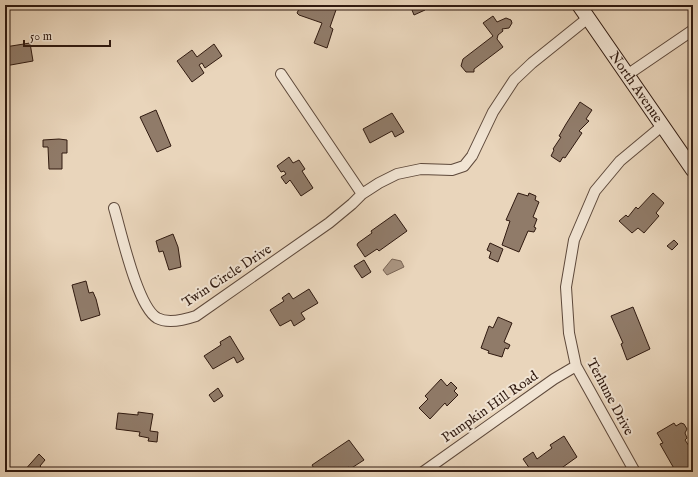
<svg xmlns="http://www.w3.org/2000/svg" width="698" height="477" viewBox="0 0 698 477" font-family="'IM FELL English',serif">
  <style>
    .water { fill: #aa9581; stroke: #796454 }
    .building { fill: #907b69; stroke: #301a10 }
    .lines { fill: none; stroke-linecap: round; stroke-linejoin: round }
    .street-casing { stroke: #5e493b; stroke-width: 12 }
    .secondary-casing { stroke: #301a10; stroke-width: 16 }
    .street { stroke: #f1e4d3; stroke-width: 10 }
    .secondary { stroke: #f1e4d3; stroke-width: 14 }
    .labels { text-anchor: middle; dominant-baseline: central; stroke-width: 4; stroke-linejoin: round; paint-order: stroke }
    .street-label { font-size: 14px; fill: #301a10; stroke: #f1e4d3 }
  </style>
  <rect width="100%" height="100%" fill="#e9d5bb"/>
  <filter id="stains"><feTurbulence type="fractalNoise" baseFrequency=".005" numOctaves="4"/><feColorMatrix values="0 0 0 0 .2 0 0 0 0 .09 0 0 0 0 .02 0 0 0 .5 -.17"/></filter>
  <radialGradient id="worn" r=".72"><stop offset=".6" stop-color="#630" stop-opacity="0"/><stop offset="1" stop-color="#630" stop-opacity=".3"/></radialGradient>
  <path class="water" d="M392 259 401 261 404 267 387 275 383 270Z"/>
  <path class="building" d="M301 5H332L337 7 330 27 333 29 327 48 314 43 322 23 299 15 297 13Z
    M410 5H423L425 10 414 15Z
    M493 16 497 22 506 18 511 20 512 23 509 28 502 29 503 31 498 35 497 39 503 47 474 69V72H466L461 66 463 59 493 36 483 23Z
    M30 43 33 61 5 66V47Z
    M214 44 222 56 205 68 202 63 199 65 204 73 192 82 177 61 192 50 197 57Z
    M580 102 592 110 586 119 589 121 579 131 582 133 565 158 563 157 560 162 551 156 554 150 553 149 561 137 559 136 566 124Z
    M156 110 171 146 157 152 140 117Z
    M392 113 404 132 395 137 392 131 370 143 363 129Z
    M59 139 67 140V153H62V169H49L48 147H43V140Z
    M289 157 293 163 299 160 305 169 302 171 313 188 301 196 290 180 286 184 281 177 286 174 284 171 281 172 277 166Z
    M518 193 528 196 529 193 536 196 535 200 539 202 533 217 537 219 534 227 536 228 534 232 528 231 519 252 502 245 510 221 506 220Z
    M653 193 664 203 656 213 659 216 644 233 638 228 632 233 619 221 626 215 628 217 636 207 638 209Z
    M395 214 407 231 379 251 377 249 365 257 357 245 358 243 372 233 371 231Z
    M173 234 178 247 181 267 169 270 163 251 159 252 156 241Z
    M674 240 678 244 672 250 667 246Z
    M490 243 503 249 498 262 489 258 491 252 487 250Z
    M364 260 371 272 362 278 354 266Z
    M86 281 89 293 93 292 96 299 100 315 81 321 72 285Z
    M309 289 318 303 301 313 305 319 294 326 291 320 280 326 270 310 284 301 282 298 289 293 293 299Z
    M633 307 650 349 627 360 621 344 623 343 611 316Z
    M498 317 512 323 504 342 510 345 508 349 505 348 502 357 488 353 489 351 481 348 489 326 493 328Z
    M230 336 244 359 237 363 234 357 213 369 204 356 221 345 220 342Z
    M441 379 447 386 451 382 457 388 454 391 458 395 447 406 445 403 430 419 419 408 428 399 425 396Z
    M218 388 223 396 214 402 209 395Z
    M138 412 153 414 150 431 158 432 157 442 148 441 149 438 139 436 140 432 116 429 118 413 138 415Z
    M674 423 676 426 681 423 684 424 687 429 685 433 687 438 685 440 689 446 693 445V467L691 468 692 472H676L660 444 663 443 657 433Z
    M564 436 577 457 556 472H532L523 459 533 452 537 459 552 448 550 445Z
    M349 440 364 460 350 469 349 467 341 472H316L312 465Z
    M39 454 45 460 40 466 46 472H23Z"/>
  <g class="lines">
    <g class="street-casing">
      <path id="street" d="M281 74 362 194
        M627 75 693 30
        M114 208C121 231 137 306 157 318 168 324 184 320 196 316L329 223 352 204 362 194 379 183 397 174 421 169 452 170 464 166 472 156 493 112 514 80 532 63 588 18
        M423 472 554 379 576 366
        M635 472 576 366 569 333 566 287 574 240 595 191 620 161 662 126"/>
    </g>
    <g class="secondary-casing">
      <g id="secondary">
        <path id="s1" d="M579 5 693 170"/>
      </g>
    </g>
    <use href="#street" class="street"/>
    <use href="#secondary" class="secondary"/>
  </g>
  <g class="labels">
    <g class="street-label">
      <text stroke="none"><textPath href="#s1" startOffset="100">North Avenue</textPath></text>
      <text transform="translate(227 276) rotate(-33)">Twin Circle Drive</text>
      <text transform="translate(610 397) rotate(62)">Terhune Drive</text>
      <text transform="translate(490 407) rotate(-35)">Pumpkin Hill Road</text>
    </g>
  </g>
  <rect width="698" height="477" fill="none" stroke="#e9d5bb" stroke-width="20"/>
  <rect x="6" y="6" width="686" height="465" fill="none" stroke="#301a10" stroke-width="2"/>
  <rect x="10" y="10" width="678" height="457" fill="none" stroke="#301a10"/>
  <path d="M24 40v6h86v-6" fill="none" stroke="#301a10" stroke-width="2"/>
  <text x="30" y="40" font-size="12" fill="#301a10" stroke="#f1e4d3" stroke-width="3" paint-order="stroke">50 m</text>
  <rect width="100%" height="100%" filter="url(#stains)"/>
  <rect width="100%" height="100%" fill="url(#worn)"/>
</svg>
